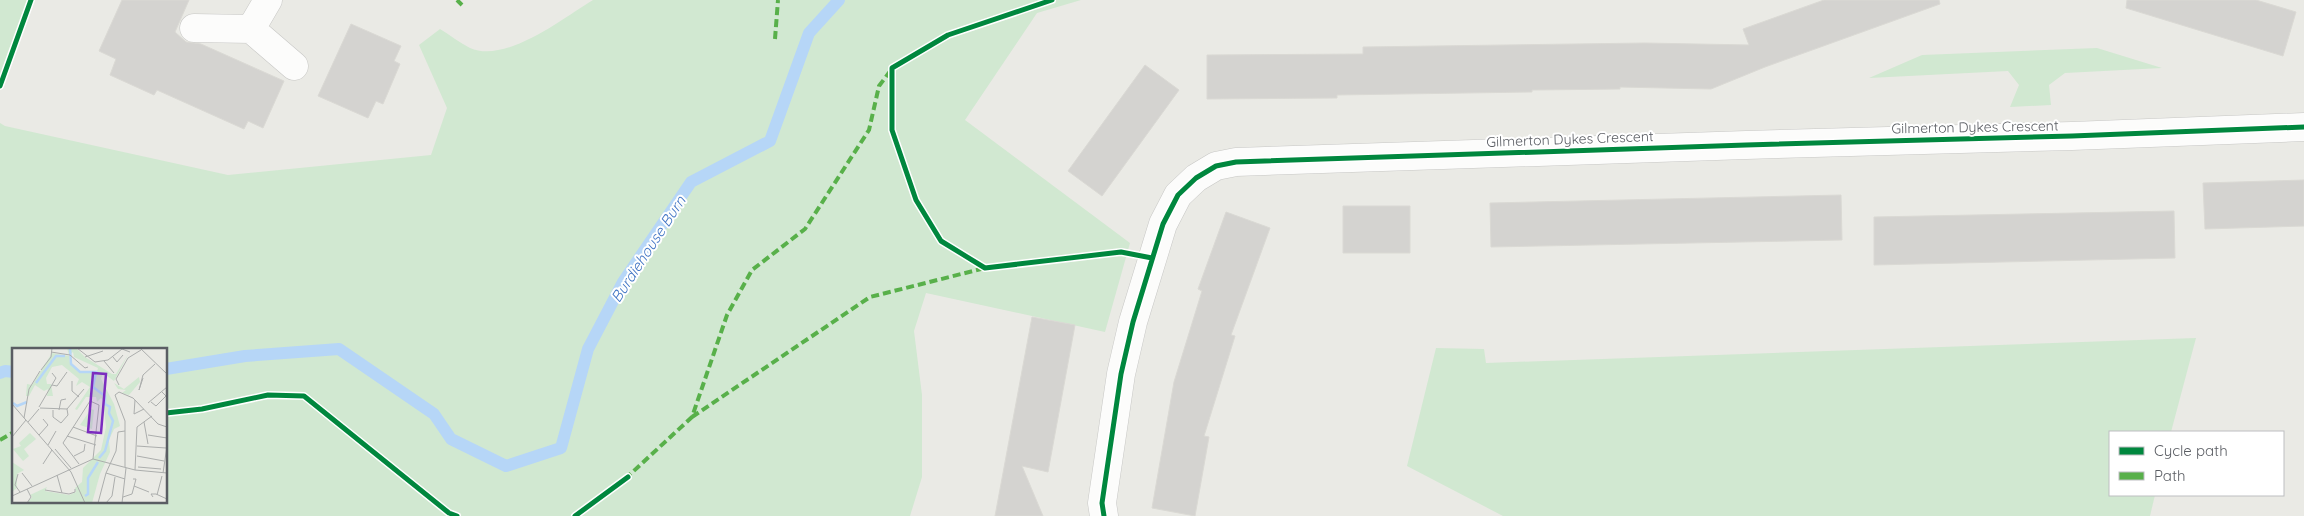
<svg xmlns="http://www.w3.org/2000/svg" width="2304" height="516" viewBox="0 0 2304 516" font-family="Quicksand,sans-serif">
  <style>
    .green { fill: #d1e8d1; fill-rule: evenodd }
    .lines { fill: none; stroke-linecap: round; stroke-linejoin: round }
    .stream { stroke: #b6d6f7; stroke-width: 12 }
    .building { fill: #d4d3d0; stroke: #dad9d4 }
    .minor-casing { stroke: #c7c7c5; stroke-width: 29 }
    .minor { stroke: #fcfcfb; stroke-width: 28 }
    .quiet { stroke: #58b04a; stroke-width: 4; stroke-dasharray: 8 4; stroke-linecap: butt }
    .cycleway-casing { stroke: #fff; stroke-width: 8 }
    .cycleway { stroke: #00873e; stroke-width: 5 }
    .labels { text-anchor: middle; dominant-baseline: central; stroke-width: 4; stroke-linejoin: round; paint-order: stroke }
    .street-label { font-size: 14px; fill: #5a5d63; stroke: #fff }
    .water-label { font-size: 15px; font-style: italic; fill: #4175c4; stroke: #fff }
    .inset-river { fill: none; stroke: #b6d6f7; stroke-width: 2.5 }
    .inset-road { fill: none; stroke: #acaead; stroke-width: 1 }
    .view { fill: #7b2cbf; fill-opacity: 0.15; stroke: #7b2cbf; stroke-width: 2.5 }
    .inset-edge { fill: none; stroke: #5a5d63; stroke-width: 2.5 }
  </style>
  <rect width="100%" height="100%" fill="#eaeae5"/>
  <path class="green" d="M0 0H34L0 77Z
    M593 0H1081L1037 13 965 120 1130 243 1105 332 926 293 914 331 922 395V477L910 516H0V123L5 126 228 175 431 155 447 108 419 45 440 29C450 35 460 43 470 48 506 64 563 18 593 0ZM14 350H166V502H14Z
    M2097 48 2162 68 2065 73 2049 85 2051 105 2010 107 2019 85 2008 71 1869 78 1922 55Z
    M2196 338 2171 432H2110V495H2155L2150 516H1503L1407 466 1436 348 1484 349 1486 363Z"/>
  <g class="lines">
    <path class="stream" d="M166 369 245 356 339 349 434 414 451 439 506 466 561 448 588 349 623 282 691 182 770 141 809 33 839 0
      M0 373 5 371 14 372"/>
  </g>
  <path class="building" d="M122 0H189L175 32 186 42 201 44 284 81 263 128 248 121 244 129 157 90 154 95 110 75 116 59 99 51Z
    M1824 0H1939L1940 4 1765 67 1711 89 1620 87V89L1532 90V92L1337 95V98L1207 99V55L1363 54V47L1644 43 1749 45 1743 29Z
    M2127 0H2256L2296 12 2283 56 2126 8Z
    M351 24 401 46 394 61 400 64 383 104 376 101 368 118 318 96Z
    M1145 65 1179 90 1102 196 1068 171Z
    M2304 180V226L2205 229 2203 183Z
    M1841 195 1842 240 1491 247 1490 203Z
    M1343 206H1410V253H1343Z
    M2174 211 2175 258 1874 265V217Z
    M1226 212 1270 228 1231 335 1235 336 1204 436 1209 437 1195 516 1152 508 1174 382 1202 291 1198 289Z
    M1032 317 1075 325 1048 472 1022 466 1043 516H995Z"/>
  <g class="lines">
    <g class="minor-casing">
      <path id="minor" d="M194 28 251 29 294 66
        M251 29 268 0
        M1104 516 1102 503 1121 374 1133 322 1163 224 1178 195 1196 178 1216 166 1236 162 1746 145 2072 136 2304 127"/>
    </g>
    <use href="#minor" class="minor"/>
    <path class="quiet" d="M457 0 462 5
      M775 39 778 0
      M692 417 870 297 985 268
      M0 440 14 432
      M625 479 692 417 727 315 752 270 805 229 869 130 879 86 891 70"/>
    <g class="cycleway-casing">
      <path id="cycleway" d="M1052 0 948 35 892 68V130L916 200 941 241 985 268 1121 252 1152 258
        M0 86 31 0
        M166 413 202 409 268 395 304 396 449 513 457 516
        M575 516 628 477
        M1104 516 1102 503 1121 374 1133 322 1163 224 1178 195 1196 178 1216 166 1236 162 1746 145 2072 136 2304 127"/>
    </g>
    <use href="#cycleway" class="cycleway"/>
  </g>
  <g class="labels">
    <g class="street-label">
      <text transform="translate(1975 127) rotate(-1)">Gilmerton Dykes Crescent</text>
      <text transform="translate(1570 139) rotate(-2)">Gilmerton Dykes Crescent</text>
    </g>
    <g class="water-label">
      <text transform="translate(648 249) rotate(-57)">Burdiehouse Burn</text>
    </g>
  </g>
  <g transform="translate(12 348)">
    <rect width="155" height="155" fill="#eaeae5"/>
    <path d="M55 0H64L73 9 100 26H104L117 5 102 33 91 25 89 31 102 56 108 78 102 81 97 92 98 104 88 126 80 155H15L20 149 18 147 35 139 33 143 57 147 64 144 63 140 70 134 71 120 89 102 94 79 91 52 89 50 85 54 84 49H74L65 62 63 61 78 39 70 34 64 38 67 31 50 17 40 19 34 30 35 36H39L41 48H35L36 41 32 43 23 37 17 48H14L15 36 20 37 40 5 57 8 58 15 67 23 85 24 86 20 62 9 61 4 57 7ZM127 29 128 34 117 47 110 45 114 42 106 41 102 35 112 41ZM79 61 82 62 80 81 68 77ZM18 85 24 91 12 101 17 108 11 113 1 101 9 98 7 95ZM0 114 12 122 5 126V140L1 143Z" fill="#d1e8d1"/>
    <path class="inset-river" d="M58 0 59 16 68 24H84L81 39 93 48V56L98 59 97 65 101 73 93 103 87 110M24 35 44 8H53M1 55 5 58 15 54M73 148 76 146V130L86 114"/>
    <path class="inset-road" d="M65 0 83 14 96 12 110 1 118 4M128 0 155 26M39 4 58 7 73 20 76 19M73 9 91 3M101 9 105 14 111 7M92 13 102 25M29 22 39 9 40 0M131 30 127 42 131 27 143 16M60 33V43L67 49M40 37 45 38 55 24M107 37 104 31 116 10 129 2M123 52 122 66 132 61M139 54 144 58 154 48 150 44M136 55 155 39M0 56 59 124 73 155M27 59 44 30 40 25M28 60 55 61 72 41M41 62V69L49 75 56 67 55 61M47 62 49 52 54 51M12 70 17 41 28 23M16 74 27 61M132 74 136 96M61 79 85 88M27 87 36 77 31 71M136 87 155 90M55 88 84 97M0 89 14 72M36 97 44 83M125 98 154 100M43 101 59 120M62 108 72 103 73 96M125 108 152 113M31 116 40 102M67 116 51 95 78 53 87 57 81 111M113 119V73L103 47 107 44 121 50 146 76 155 79M126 119 149 121M123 122 125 79 140 68M10 125 20 138M94 125 113 131M151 125 155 98M6 126 3 137 8 144M45 127 50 145M122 138 137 144M33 142 57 146 63 144V141M145 147 150 128M0 148 81 111 123 122 155 125M111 149 120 146 124 131H121M141 149 139 146H144L155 151M15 155 19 149 15 141M86 155 94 125 104 103 106 84 113 83M94 155 100 148 103 129M110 155 114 120"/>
    <path class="view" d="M81 25 94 26 89 85 76 84Z"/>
    <rect width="155" height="155" class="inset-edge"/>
  </g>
  <rect x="2109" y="431" width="175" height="65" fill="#ffffff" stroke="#bdbec1"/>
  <rect x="2119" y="447" width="25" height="8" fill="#00873e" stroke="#bdbec1"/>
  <text x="2154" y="456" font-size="15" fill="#5a5d63">Cycle path</text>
  <rect x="2119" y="472" width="25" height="8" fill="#58b04a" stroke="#bdbec1"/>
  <text x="2154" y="481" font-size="15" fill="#5a5d63">Path</text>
</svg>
